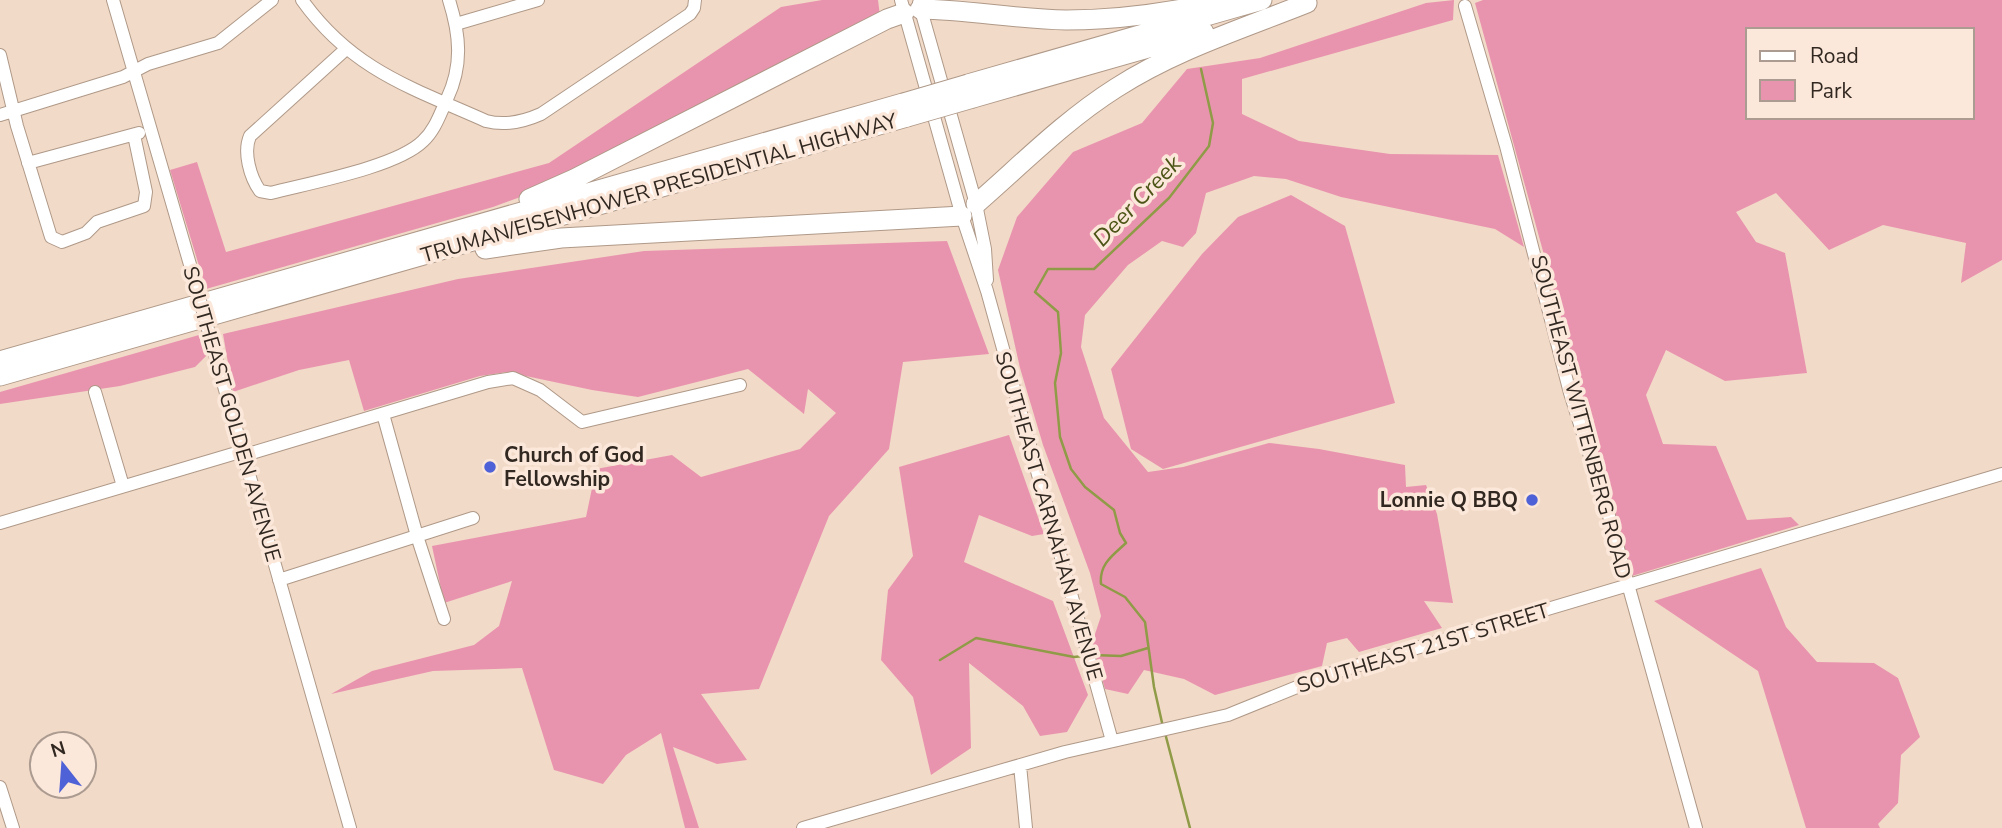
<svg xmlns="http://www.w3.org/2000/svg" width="2002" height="828" viewBox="0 0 2002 828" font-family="'Nunito Sans',sans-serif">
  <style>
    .green { fill: #e994ae; fill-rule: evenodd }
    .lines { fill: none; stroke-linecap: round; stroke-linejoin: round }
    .stream { stroke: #8f9b47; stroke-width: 2.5 }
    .minor-casing { stroke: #af9988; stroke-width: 14 }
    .highway-casing { stroke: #af9988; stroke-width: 21 }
    .minor { stroke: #fff; stroke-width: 12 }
    .highway { stroke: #fff; stroke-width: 19 }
    .minor-bridge-casing { stroke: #af9988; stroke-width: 14; stroke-linecap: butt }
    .highway-bridge-casing { stroke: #af9988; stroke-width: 21; stroke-linecap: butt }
    .minor-bridge { stroke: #fff; stroke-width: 12 }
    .highway-bridge { stroke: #fff; stroke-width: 19 }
    .poi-dot { fill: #4f61d6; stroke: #fce8da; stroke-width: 2.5 }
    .labels { text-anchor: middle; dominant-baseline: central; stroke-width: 7; stroke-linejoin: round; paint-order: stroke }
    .street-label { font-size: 21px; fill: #312821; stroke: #fce8da }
    .poi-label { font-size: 21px; font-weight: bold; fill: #312821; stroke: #fce8da; text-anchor: start }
    .water-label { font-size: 23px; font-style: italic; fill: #4c5416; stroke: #fce8da }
  </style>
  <rect width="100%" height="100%" fill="#f2dac8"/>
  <path class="green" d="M822 0H878L880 16 534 192 493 207 206 289 170 170 197 162 226 252 549 163 781 7Z
    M1454 0 1453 20 1242 79V114L1299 141 1390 154 1498 155 1524 247 1495 229 1341 197 1286 179 1254 176 1206 193 1196 233 1183 247 1162 241 1128 265 1085 315 1081 347 1104 418 1148 472 1183 467 1269 443 1319 449 1405 465 1406 487 1426 485 1437 514 1453 603 1424 601 1442 628 1359 652 1347 638 1327 643 1322 666 1215 695 1184 679 1144 670 1128 694 1105 689 1092 643 1101 616 1090 573 1043 445 1020 368 998 270 1017 217 1073 152 1142 123 1187 69 1260 58 1426 3Z
    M1483 0H2002V260L1961 283 1966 243 1883 225 1829 250 1776 193 1736 212 1756 242 1785 253 1807 373 1725 381 1666 350 1646 395 1663 444 1716 446 1747 520 1791 517 1799 525 1632 576 1475 3ZM1748 30H1972V117H1748Z
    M1291 195 1345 226 1395 403 1163 469 1131 449 1111 369 1202 254 1238 217Z
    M947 241 989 354 903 362 889 449 829 516 759 689 701 694 747 760 717 764 673 747 699 828H685L661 733 626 755 603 784 554 770 522 668 433 671 331 694 372 671 474 645 499 626 512 581 444 603 432 546 586 517 596 469 672 455 701 477 800 449 836 413 808 389 804 414 748 369 638 397 592 390 507 372 480 376 364 411 349 360 299 370 233 392 223 334 458 279 644 251Z
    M199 335 207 355 195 367 120 386 0 404V392Z
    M1009 435 1044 534 1032 536 979 515 964 562 1053 601 1088 695 1067 732 1040 736 1023 706 969 663 971 748 931 775 913 697 881 660 888 590 913 556 899 467Z
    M1761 568 1786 627 1817 662 1874 663 1898 678 1920 737 1901 755 1898 803 1878 824 1880 828H1806L1758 671 1654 601Z"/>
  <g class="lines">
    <path class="stream" d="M1093 655 1121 656 1148 648
      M940 660 976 638 1074 657 1083 656
      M1163 727 1154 687 1145 622 1125 597 1101 584C1099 564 1113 555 1126 543L1120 533 1114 510 1085 487 1071 469 1060 437 1055 383 1061 353 1058 312 1035 292 1048 269H1094L1169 198 1209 146 1213 123 1201 69
      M1165 733 1190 828"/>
    <g class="minor-casing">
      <path id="minor" d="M113 0 191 268
        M302 0C352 70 412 88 486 121 505 126 523 122 541 114L690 14 694 8 695 0
        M901 0 962 216 987 291 1112 741
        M919 3 976 204 985 249 987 280
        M1465 6 1506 146 1570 393 1609 516 1696 828
        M456 24 538 0
        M346 49 250 136C243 152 250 177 260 191L271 193C309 183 397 167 423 141 435 130 440 114 447 99 463 65 460 35 449 0
        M0 55 17 126 51 237 62 242 86 233 97 222 144 206 146 192 134 135
        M0 115 123 77 148 64 218 43 272 0
        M28 163 139 133
        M214 351 350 828
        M95 392 123 486
        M383 414 417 536 444 619
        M0 523 233 454 255 452 488 382 513 378 540 390 582 422 740 385
        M279 580 473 518
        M1020 765 1026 828
        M0 787 13 828
        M803 828 1065 752 1228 715 1329 674 2002 474"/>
    </g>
    <g class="highway-casing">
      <path id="highway" d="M920 9C969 10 1017 19 1066 20 1121 20 1174 12 1227 0
        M968 84 1262 0
        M973 98 1204 32
        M529 199 574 179 887 19 904 13
        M976 204C1022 164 1064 121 1116 88 1175 50 1242 29 1307 3
        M485 249 561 238 962 216
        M0 361 903 103
        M0 376 907 117"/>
    </g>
    <use href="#minor" class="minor"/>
    <use href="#highway" class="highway"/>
    <g class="minor-bridge-casing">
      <path id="minor-bridge" d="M191 268 214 351"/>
    </g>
    <g class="highway-bridge-casing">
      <path id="highway-bridge" d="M903 103 968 84
        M907 117 973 98"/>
    </g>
    <use href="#minor-bridge" class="minor-bridge"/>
    <use href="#highway-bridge" class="highway-bridge"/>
  </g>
  <g class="poi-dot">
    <circle cx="490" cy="467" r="7"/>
    <circle cx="1532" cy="500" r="7"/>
  </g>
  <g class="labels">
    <g class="street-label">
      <text transform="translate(659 188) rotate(-16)">TRUMAN/EISENHOWER PRESIDENTIAL HIGHWAY</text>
      <text transform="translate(232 414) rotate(74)">SOUTHEAST GOLDEN AVENUE</text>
      <text transform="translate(1581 417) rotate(75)">SOUTHEAST WITTENBERG ROAD</text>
      <text transform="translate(1049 516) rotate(74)">SOUTHEAST CARNAHAN AVENUE</text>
      <text transform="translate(1423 648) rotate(-17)">SOUTHEAST 21ST STREET</text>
    </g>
    <g class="poi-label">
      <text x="504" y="455">Church of God<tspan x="504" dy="24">Fellowship</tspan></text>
      <text x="1518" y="500" text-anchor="end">Lonnie Q BBQ</text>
    </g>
    <g class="water-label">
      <text transform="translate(1137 201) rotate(-46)">Deer Creek</text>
    </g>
  </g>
  <rect x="1746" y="28" width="228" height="91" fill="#fce8da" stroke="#ab9b90" stroke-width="2"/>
  <rect x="1760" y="51" width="35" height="10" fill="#ffffff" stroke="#ab9b90" stroke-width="2"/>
  <text x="1810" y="63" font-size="21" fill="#312821">Road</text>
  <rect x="1760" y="80" width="35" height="21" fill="#e994ae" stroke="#ab9b90" stroke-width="2"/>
  <text x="1810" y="98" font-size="21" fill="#312821">Park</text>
  <g transform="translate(63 765) rotate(343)"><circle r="33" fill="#fce8da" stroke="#ab9b90" stroke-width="2"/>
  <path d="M0-5L12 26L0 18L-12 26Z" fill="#4f61d6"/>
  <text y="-10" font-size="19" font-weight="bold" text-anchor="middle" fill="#312821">N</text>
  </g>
</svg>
